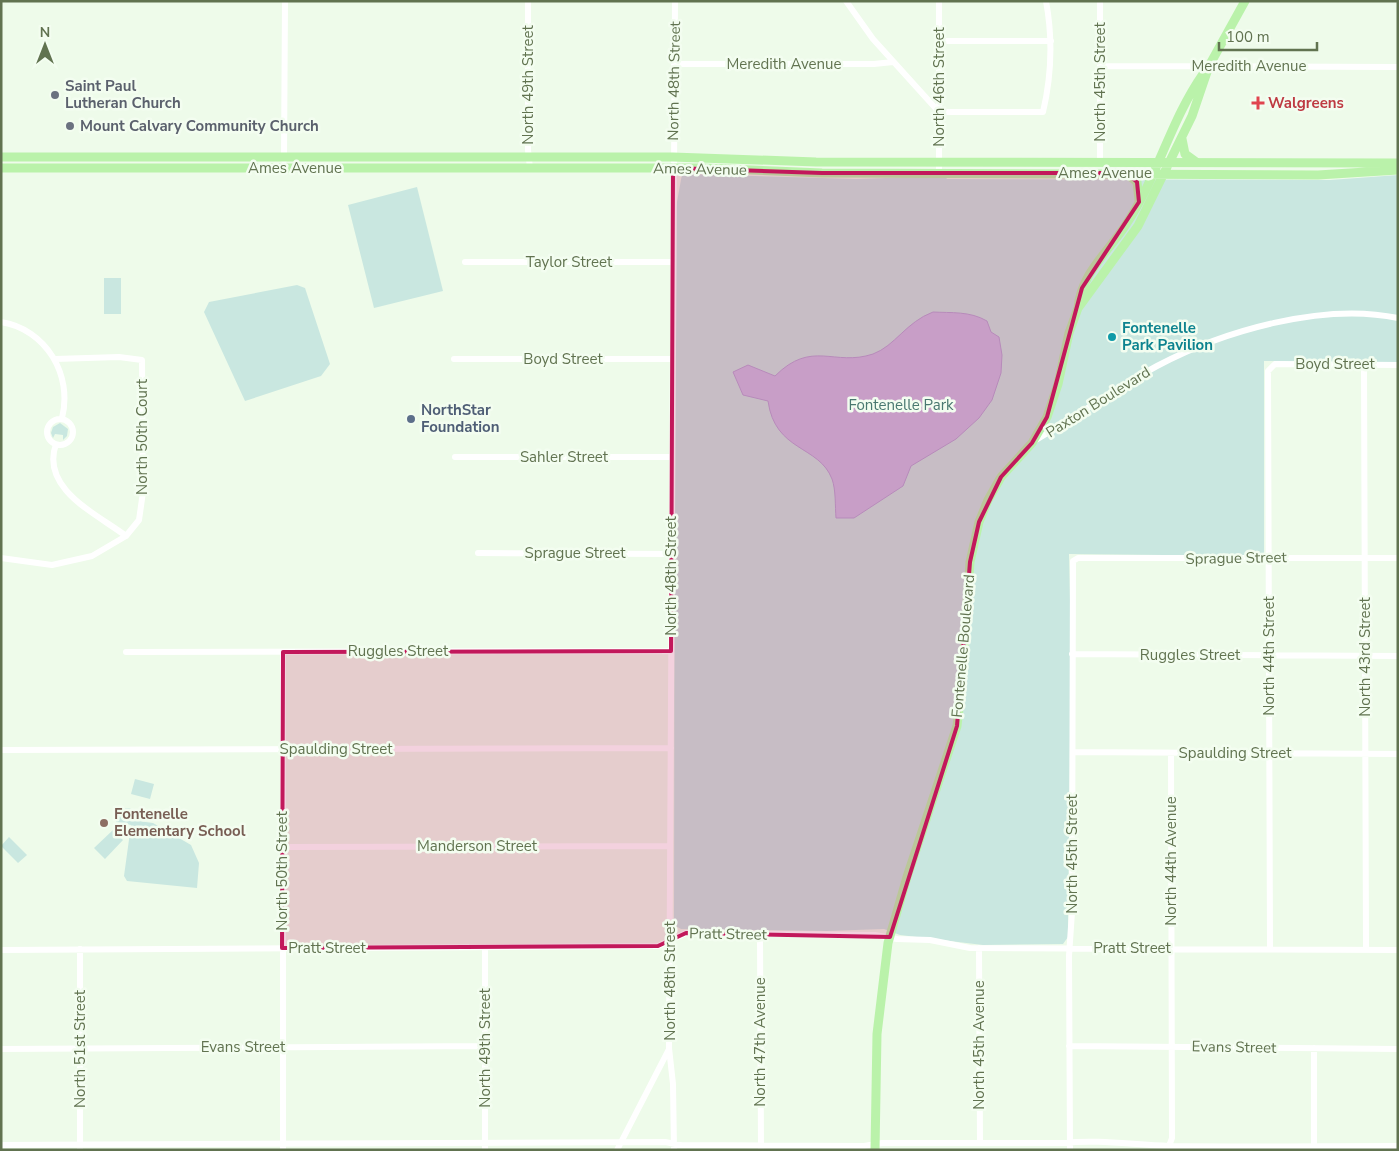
<svg xmlns="http://www.w3.org/2000/svg" width="1399" height="1151" viewBox="0 0 1399 1151" font-family="'Nunito Sans',sans-serif">
  <style>
    .green { fill: #c9e7e0 }
    .water { fill: #cac0e3; stroke: #b5a7d3 }
    .lines { fill: none; stroke-linecap: round; stroke-linejoin: round }
    .minor { stroke: #fff; stroke-width: 6 }
    .major { stroke: #baf2aa; stroke-width: 9 }
    .marked { fill: #c2185b; fill-opacity: 0.2; stroke: #c2185b; stroke-width: 4; stroke-linejoin: round }
    .worship-dot { fill: #6b7280; stroke: #f3fdf0; stroke-width: 2 }
    .health-dot { fill: #e0444e; stroke: #f3fdf0; stroke-width: 2 }
    .culture-dot { fill: #0f9aa8; stroke: #f3fdf0; stroke-width: 2 }
    .service-dot { fill: #5c6f8a; stroke: #f3fdf0; stroke-width: 2 }
    .education-dot { fill: #8d6e63; stroke: #f3fdf0; stroke-width: 2 }
    .labels { text-anchor: middle; dominant-baseline: central; stroke-width: 5; stroke-linejoin: round; paint-order: stroke }
    .street-label { font-size: 15px; fill: #617350; stroke: #f3fdf0 }
    .worship-label { font-size: 15px; font-weight: bold; fill: #5b616d; stroke: #f3fdf0; text-anchor: start }
    .health-label { font-size: 15px; font-weight: bold; fill: #be3a42; stroke: #f3fdf0; text-anchor: start }
    .culture-label { font-size: 15px; font-weight: bold; fill: #0d838f; stroke: #f3fdf0; text-anchor: start }
    .park-label { font-size: 15px; fill: #497870; stroke: #f3fdf0 }
    .service-label { font-size: 15px; font-weight: bold; fill: #4e5e75; stroke: #f3fdf0; text-anchor: start }
    .education-label { font-size: 15px; font-weight: bold; fill: #785e54; stroke: #f3fdf0; text-anchor: start }
  </style>
  <rect width="100%" height="100%" fill="#eefbea"/>
  <path class="green" d="M682 174 856 179 945 176 947 179 1330 180 1398 175V363L1264 361V554L1259 556 1069 554 1071 647 1068 928V937L1063 944 983 945 900 935 884 929 827 931 681 929 674 925 675 213Z
    M417 187 443 291 374 308 348 205Z
    M104 278H121V314H104Z
    M297 285 305 288 330 364 321 376 245 401 204 312 209 302Z
    M60 423 68 429 67 436 63 440V435L55 434 53 438 51 433 53 427Z
    M135 779 154 784 150 799 131 794Z
    M126 808 137 810 136 819 131 820 153 823 191 845 199 863 197 888 127 881 124 876 131 825 116 822 117 815Z
    M113 830 123 840 105 859 94 848Z
    M9 837 27 855 18 863 1 846Z"/>
  <path class="water" d="M933 312C951 313 970 311 987 321L991 332 999 337 1002 355 1001 373 992 400 979 418 956 439 911 466 903 486 854 518H836C835 506 836 490 832 479 819 445 775 452 768 401L743 395 733 372 748 365 775 376C812 339 834 367 873 354 895 346 906 322 933 312Z"/>
  <g class="lines">
    <path class="minor" d="M528 1V150L530 168
      M846 1 873 39 939 112H1043C1052 74 1053 39 1046 1
      M939 41H1051
      M674 64H874L893 62
      M1100 66 1398 67
      M284 160 285 1
      M1100 163V1
      M939 173V1
      M465 262H672
      M1 322C46 329 73 375 62 418
      M454 359H672
      M1364 364 1366 949
      M47 432a13 13 0 1 1 26 0a13 13 0 1 1-26 0Z
      M1034 441C1075 417 1115 389 1157 366 1223 331 1323 302 1398 318
      M56 444C40 489 97 514 126 536
      M455 457H672
      M478 553 671 554
      M1 558 52 565 92 556 126 536 139 520 143 492 142 360 119 357 55 359
      M126 652 671 651
      M1072 654 1398 656
      M1 750 671 748
      M1073 752 1398 754
      M283 847 670 846
      M760 935 761 1149
      M485 947V1150
      M979 948 980 1143
      M80 949V1150
      M1270 949 1268 371 1275 364 1398 365
      M1 950 658 946 686 933 875 935 897 939 930 940 970 948 1398 950
      M1069 1046 1398 1049
      M1314 1048V1148
      M1 1049 485 1046
      M1 1145 665 1142 681 1145 864 1146 882 1143H1063C1099 1139 1133 1145 1169 1146 1245 1147 1322 1146 1398 1146
      M1168 1149 1172 1138 1171 753
      M283 1150V652
      M617 1150 669 1049
      M674 1150 673 1084 669 1048 675 1
      M1070 1150 1069 956 1072 912 1073 561 1078 558H1398"/>
    <path class="major" d="M1182 139 1185 154 1196 162
      M1 157H673L816 162 1398 163
      M1 168H703L822 173 1318 175 1398 170
      M1127 174 1137 182 1139 200
      M1078 308C1081 274 1107 253 1125 226 1157 179 1170 121 1203 74
      M875 1150 877 1034 888 943 907 877 957 726 962 682 970 562 979 522 988 500 1001 477 1032 443 1047 417 1058 384 1069 333 1078 308 1138 226 1192 116 1209 66 1245 1"/>
  </g>
  <path class="marked" d="M673 168 822 173H1127L1137 182 1139 202 1082 288 1047 417 1032 443 1001 477 979 522 970 562 957 726 890 937 686 933 658 946 282 948 283 652 671 651Z"/>
  <g class="worship-dot">
    <circle cx="55" cy="95" r="5"/>
    <circle cx="70" cy="126" r="5"/>
  </g>
  <path class="health-dot" d="M1255.5 95.5h5v5h5v5h-5v5h-5v-5h-5v-5h5z"/>
  <circle class="culture-dot" cx="1112" cy="337" r="5"/>
  <circle class="service-dot" cx="411" cy="419" r="5"/>
  <circle class="education-dot" cx="104" cy="823" r="5"/>
  <g class="labels">
    <g class="street-label">
      <text x="784" y="64">Meredith Avenue</text>
      <text x="1249" y="66">Meredith Avenue</text>
      <text transform="translate(674 81) rotate(-89)">North 48th Street</text>
      <text transform="translate(1100 82) rotate(-90)">North 45th Street</text>
      <text transform="translate(528 85) rotate(-90)">North 49th Street</text>
      <text transform="translate(939 87) rotate(-90)">North 46th Street</text>
      <text x="295" y="168">Ames Avenue</text>
      <text transform="translate(700 169) rotate(1)">Ames Avenue</text>
      <text x="1105" y="173">Ames Avenue</text>
      <text x="569" y="262">Taylor Street</text>
      <text x="563" y="359">Boyd Street</text>
      <text x="1335" y="364">Boyd Street</text>
      <text transform="translate(1098 402) rotate(-32)">Paxton Boulevard</text>
      <text transform="translate(142 437) rotate(-90)">North 50th Court</text>
      <text x="564" y="457">Sahler Street</text>
      <text x="575" y="553">Sprague Street</text>
      <text transform="translate(1236 558) rotate(-1)">Sprague Street</text>
      <text transform="translate(671 576) rotate(-90)">North 48th Street</text>
      <text transform="translate(963 646) rotate(-85)">Fontenelle Boulevard</text>
      <text x="398" y="651">Ruggles Street</text>
      <text x="1190" y="655">Ruggles Street</text>
      <text transform="translate(1269 656) rotate(-90)">North 44th Street</text>
      <text transform="translate(1365 657) rotate(-90)">North 43rd Street</text>
      <text x="336" y="749">Spaulding Street</text>
      <text x="1235" y="753">Spaulding Street</text>
      <text x="477" y="846">Manderson Street</text>
      <text transform="translate(1072 854) rotate(-90)">North 45th Street</text>
      <text transform="translate(1171 861) rotate(-90)">North 44th Avenue</text>
      <text transform="translate(282 871) rotate(-90)">North 50th Street</text>
      <text transform="translate(728 934) rotate(1)">Pratt Street</text>
      <text x="327" y="948">Pratt Street</text>
      <text x="1132" y="948">Pratt Street</text>
      <text transform="translate(670 981) rotate(-90)">North 48th Street</text>
      <text transform="translate(760 1042) rotate(-90)">North 47th Avenue</text>
      <text transform="translate(979 1045) rotate(-90)">North 45th Avenue</text>
      <text x="243" y="1047">Evans Street</text>
      <text transform="translate(1234 1047) rotate(1)">Evans Street</text>
      <text transform="translate(485 1048) rotate(-90)">North 49th Street</text>
      <text transform="translate(80 1049) rotate(-90)">North 51st Street</text>
    </g>
    <g class="worship-label">
      <text x="65" y="86">Saint Paul<tspan x="65" dy="17">Lutheran Church</tspan></text>
      <text x="80" y="126">Mount Calvary Community Church</text>
    </g>
    <g class="health-label">
      <text x="1268" y="103">Walgreens</text>
    </g>
    <g class="culture-label">
      <text x="1122" y="328">Fontenelle<tspan x="1122" dy="17">Park Pavilion</tspan></text>
    </g>
    <g class="park-label">
      <text x="901" y="405">Fontenelle Park</text>
    </g>
    <g class="service-label">
      <text x="421" y="410">NorthStar<tspan x="421" dy="17">Foundation</tspan></text>
    </g>
    <g class="education-label">
      <text x="114" y="814">Fontenelle<tspan x="114" dy="17">Elementary School</tspan></text>
    </g>
  </g>
  <rect width="1399" height="1151" fill="none" stroke="#617350" stroke-width="5"/>
  <g transform="translate(45 45)" stroke="#f3fdf0" stroke-width="4" paint-order="stroke">
  <path d="M0-4L9 19L0 12L-9 19Z" fill="#617350"/>
  <text y="-8" font-size="14" font-weight="bold" text-anchor="middle" fill="#617350">N</text>
  </g>
  <path d="M1219 42v8h98v-8" fill="none" stroke="#617350" stroke-width="2.5"/>
  <text x="1226" y="42" font-size="15" fill="#617350" stroke="#f3fdf0" stroke-width="4" paint-order="stroke">100 m</text>
</svg>
